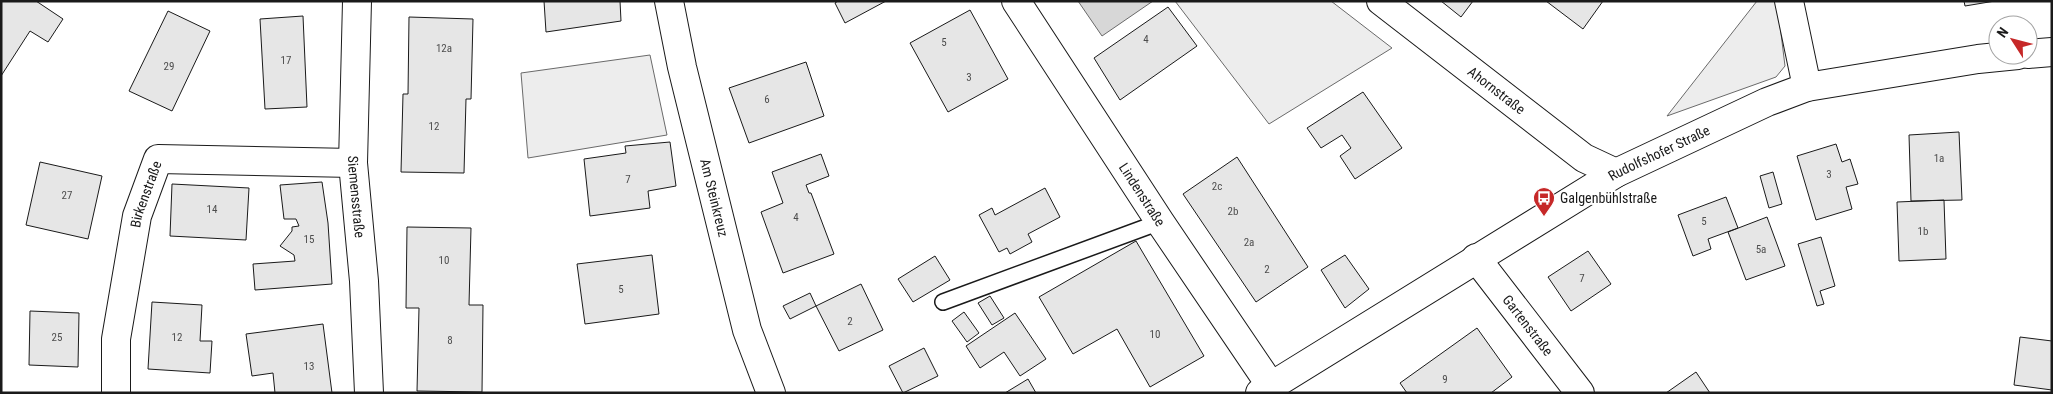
<svg xmlns="http://www.w3.org/2000/svg" width="2053" height="394" viewBox="0 0 2053 394" font-family="'Roboto Condensed',sans-serif">
  <style>
    .built { fill: #ededed; stroke: #6a6a6a }
    .water { fill: #d7d7d7; stroke: #6a6a6a }
    .building { fill: #e6e6e6; stroke: #1a1a1a }
    .lines { fill: none; stroke-linecap: round; stroke-linejoin: round }
    .lane-casing { stroke: #1a1a1a; stroke-width: 18 }
    .street-casing { stroke: #1a1a1a; stroke-width: 30 }
    .lane { stroke: #fff; stroke-width: 15 }
    .street { stroke: #fff; stroke-width: 28 }
    .labels { text-anchor: middle; dominant-baseline: central; stroke-width: 4; stroke-linejoin: round; paint-order: stroke }
    .number-label { font-size: 11px; fill: #4d4d4d }
    .street-label { font-size: 14px; fill: #1a1a1a; stroke: #fff }
    .poi-label { font-size: 14px; fill: #1a1a1a; stroke: #fff; text-anchor: start }
  </style>
  <rect width="100%" height="100%" fill="#fff"/>
  <path class="built" d="M1175 1H1331L1392 48 1269 124Z
    M1757 1H1777L1785 66 1776 77 1667 116Z
    M650 55 667 135 528 158 521 73Z"/>
  <path class="water" d="M1078 1H1153L1102 36Z"/>
  <path class="building" d="M1 1H36L63 19 48 42 30 31 1 76Z
    M544 1H620L621 21 546 32Z
    M838 1H886L845 23 835 3Z
    M1441 1H1473L1461 17Z
    M1546 1H1603L1583 29Z
    M1964 1H1995L1965 6Z
    M1168 7 1197 46 1120 100 1094 58Z
    M970 10 1008 79 948 112 910 43Z
    M168 11 210 31 172 111 129 91Z
    M303 16 307 107 265 109 260 19Z
    M409 17 473 19 471 99H466L464 173 401 172 403 94H408Z
    M806 62 824 116 749 143 729 88Z
    M1363 92 1402 148 1355 179 1340 156 1351 148 1342 135 1321 148 1307 128Z
    M1959 132 1962 200 1911 201 1909 135Z
    M670 142 676 186 648 191 650 208 590 216 584 159 626 153 625 146Z
    M1836 144 1842 162 1850 159 1858 184 1846 187 1852 209 1816 220 1797 156Z
    M821 154 829 176 806 185 809 193H811L834 254 783 273 761 212 783 203 772 172Z
    M1237 157 1308 267 1256 302 1183 194Z
    M40 162 102 176 88 239 26 225Z
    M1773 172 1782 204 1769 208 1760 176Z
    M322 182 328 223 332 284 255 290 253 264 295 261 294 255 280 246 292 231V227L299 226 296 219H284L280 185Z
    M172 184 249 188 246 240 170 236Z
    M1045 188 1060 217 1028 234 1032 242 1010 254 1007 248 999 252 979 215 992 208 995 215Z
    M1726 197 1738 228 1708 239 1711 249 1693 256 1678 215Z
    M1944 200 1946 259 1899 261 1897 202Z
    M1767 217 1785 266 1746 280 1728 232Z
    M407 227 471 228 469 305H483L482 392 417 391 419 308H406Z
    M1821 237 1835 286 1820 291 1824 304 1817 306 1798 244Z
    M1136 241 1204 356 1150 387 1117 329 1073 354 1039 297Z
    M1588 251 1611 284 1571 311 1548 277Z
    M652 255 659 314 585 324 577 264Z
    M1345 255 1369 289 1345 308 1321 270Z
    M935 256 950 280 913 302 898 279Z
    M861 284 883 330 839 351 816 306Z
    M810 293 816 306 790 319 783 306Z
    M990 296 1004 318 992 325 978 303Z
    M152 302 202 305 200 341H212L210 373 148 369Z
    M30 311 79 313 78 367 29 365Z
    M964 312 979 333 967 342 952 321Z
    M1015 313 1046 359 1020 376 1004 352 980 368 966 346Z
    M323 324 332 393H275L273 373 252 376 246 334Z
    M1477 328 1512 377 1491 393H1407L1400 383Z
    M2020 337 2052 341V390L2014 385Z
    M924 348 938 376 903 393 889 366Z
    M1696 372 1710 393H1666Z
    M1028 379 1036 393H1005Z"/>
  <g class="lines">
    <g class="lane-casing">
      <path id="lane" d="M943 302 1160 222"/>
    </g>
    <g class="street-casing">
      <g id="street">
        <path id="s1" d="M357 1 353 163 364 281 369 393"/>
        <path id="s2" d="M669 1 682 67 747 330 771 393"/>
        <path id="s3" d="M1016 1 1160 222 1271 386"/>
        <path id="s4" d="M1381 1 1584 158 1616 173"/>
        <path d="M1789 1 1807 87"/>
        <path d="M2028 54 2052 52"/>
        <path id="s5" d="M1476 258 1580 393"/>
        <path id="s6" d="M116 393V339L137 216 158 159 353 163"/>
        <path id="s7" d="M1260 393 1616 173 1767 102 1807 87 1978 59 2018 55"/>
      </g>
    </g>
    <use href="#lane" class="lane"/>
    <use href="#street" class="street"/>
  </g>
  <defs>
    <g id="bus-pin" transform="scale(1.125)"><path d="M0 17L-7.5 6A9.5 9.5 0 1 1 7.5 6Z" fill="#c62828" stroke="#fff"/><path d="M-5-6H5V4H4V6H2V4H-2V6H-4V4H-5ZM-3.5-4V0h7V-4ZM-3.5 1.2v1.5H-2V1.2ZM2 1.2v1.5H3.5V1.2Z" fill="#fff"/></g>
  </defs>
  <g fill-rule="evenodd">
    <use href="#bus-pin" x="1544" y="198"/>
  </g>
  <g class="labels">
    <g class="number-label">
      <text x="1146" y="39">4</text>
      <text x="944" y="42">5</text>
      <text x="444" y="48">12a</text>
      <text x="286" y="60">17</text>
      <text x="169" y="66">29</text>
      <text x="969" y="77">3</text>
      <text x="767" y="99">6</text>
      <text x="434" y="126">12</text>
      <text x="1939" y="158">1a</text>
      <text x="1829" y="174">3</text>
      <text x="628" y="179">7</text>
      <text x="1217" y="186">2c</text>
      <text x="67" y="195">27</text>
      <text x="212" y="209">14</text>
      <text x="1233" y="211">2b</text>
      <text x="796" y="217">4</text>
      <text x="1704" y="221">5</text>
      <text x="1923" y="231">1b</text>
      <text x="309" y="239">15</text>
      <text x="1249" y="242">2a</text>
      <text x="1761" y="249">5a</text>
      <text x="444" y="260">10</text>
      <text x="1267" y="269">2</text>
      <text x="1582" y="278">7</text>
      <text x="621" y="289">5</text>
      <text x="850" y="321">2</text>
      <text x="1155" y="334">10</text>
      <text x="57" y="337">25</text>
      <text x="177" y="337">12</text>
      <text x="450" y="340">8</text>
      <text x="309" y="366">13</text>
      <text x="1445" y="379">9</text>
    </g>
    <g class="street-label">
      <text stroke="none"><textPath href="#s4" startOffset="146">Ahornstraße</textPath></text>
      <text stroke="none"><textPath href="#s7" startOffset="466">Rudolfshofer Straße</textPath></text>
      <text stroke="none"><textPath href="#s3" startOffset="231">Lindenstraße</textPath></text>
      <text stroke="none"><textPath href="#s6" startOffset="202">Birkenstraße</textPath></text>
      <text stroke="none"><textPath href="#s1" startOffset="196">Siemensstraße</textPath></text>
      <text stroke="none"><textPath href="#s2" startOffset="202">Am Steinkreuz</textPath></text>
      <text stroke="none"><textPath href="#s5" startOffset="85">Gartenstraße</textPath></text>
    </g>
    <g class="poi-label">
      <text x="1560" y="198">Galgenbühlstraße</text>
    </g>
  </g>
  <rect width="2053" height="394" fill="none" stroke="#1a1a1a" stroke-width="5"/>
  <g transform="translate(2013 40) rotate(306)"><circle r="24" fill="#ffffff" stroke="#a3a3a3"/>
  <path d="M0-4L9 19L0 12L-9 19Z" fill="#c62828"/>
  <text y="-8" font-size="14" font-weight="bold" text-anchor="middle" fill="#1a1a1a">N</text>
  </g>
</svg>
